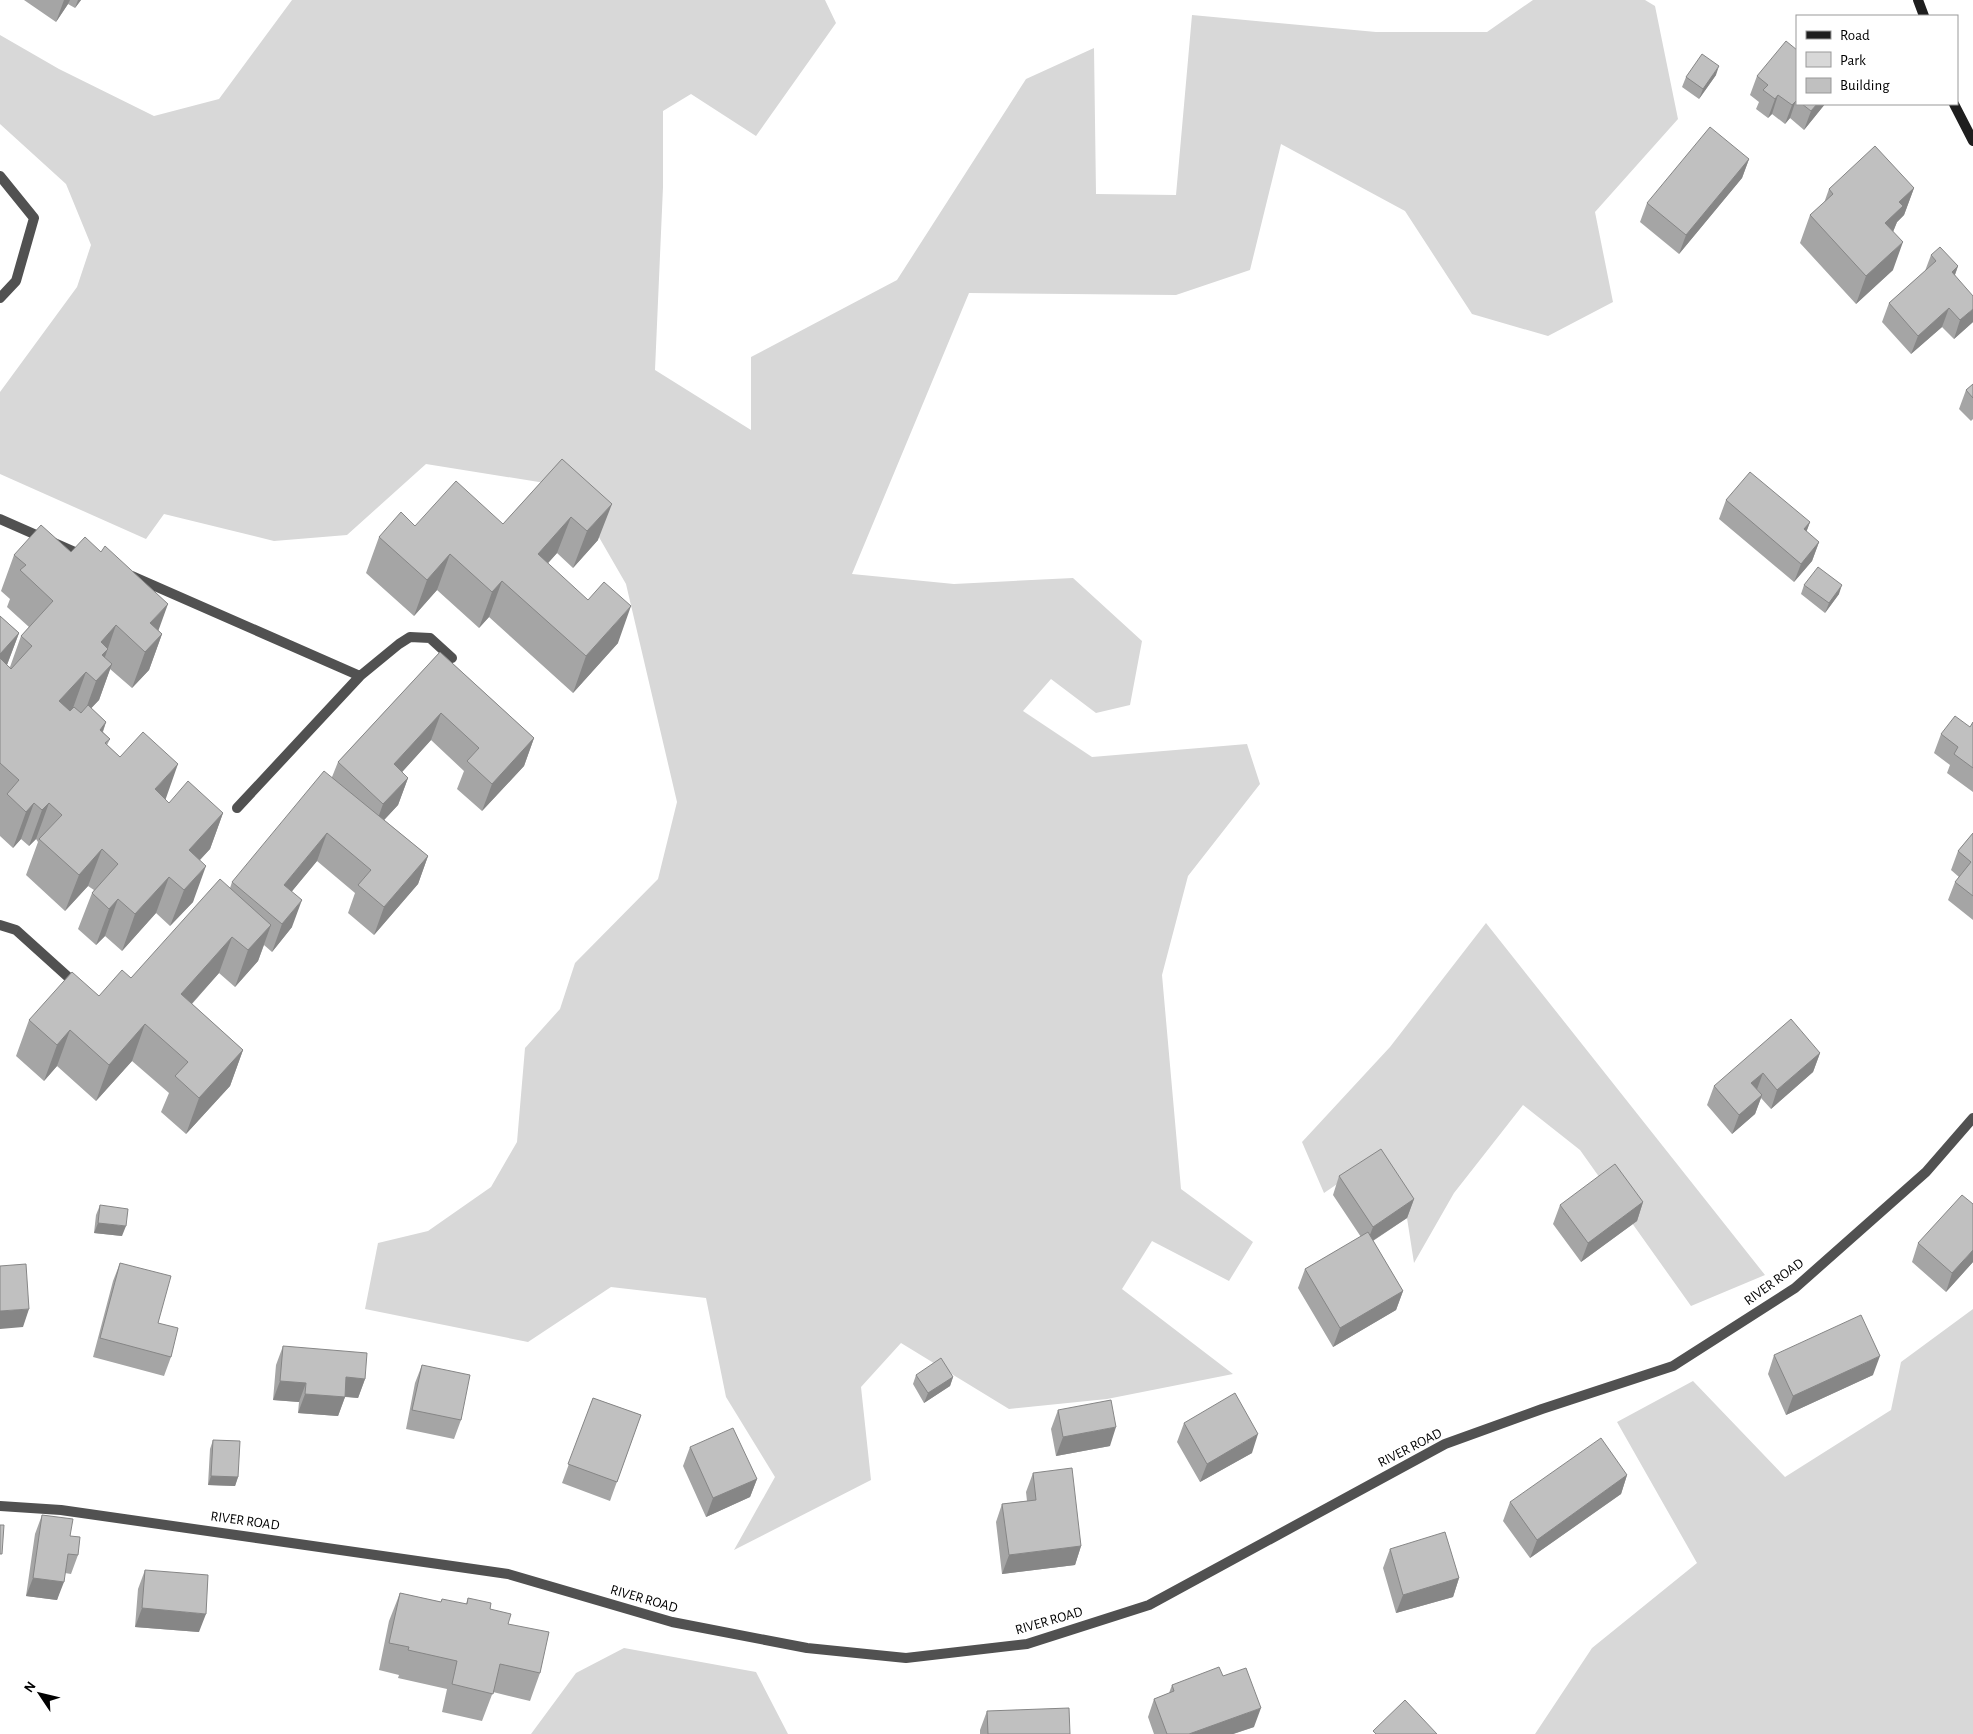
<svg xmlns="http://www.w3.org/2000/svg" width="1973" height="1734" viewBox="0 0 1973 1734" font-family="'Alegreya Sans',sans-serif">
  <style>
    .green { fill: #d8d8d8 }
    .lines { fill: none; stroke-linecap: round; stroke-linejoin: round }
    .lane { stroke: #515151; stroke-width: 10 }
    .street { stroke: #515151; stroke-width: 10 }
    .secondary { stroke: #1e1e1e; stroke-width: 10 }
    .wall { fill: #a5a5a5 }
    .shaded-wall { fill: #868686 }
    .building { fill: #c0c0c0; stroke: #868686 }
    .labels { text-anchor: middle; dominant-baseline: central; stroke-width: 4.5; stroke-linejoin: round; paint-order: stroke }
    .street-label { font-size: 14px; fill: #000; stroke: #fff }
  </style>
  <rect width="100%" height="100%" fill="#fff"/>
  <path class="green" d="M292 0H825L836 23 756 136 691 94 663 111V187L655 370 751 430V357L897 280 1026 79 1094 48 1096 194 1176 195 1192 15 1376 32H1487L1533 0H1645L1655 6 1678 119 1595 212 1613 302 1548 336 1472 314 1405 211 1281 144 1250 270 1176 295 969 293 852 574 954 584 1073 578 1142 641 1130 705 1096 713 1051 679 1023 711 1092 757 1247 744 1260 784 1188 876 1162 975 1181 1189 1253 1242 1229 1281 1152 1241 1122 1289 1233 1374 1107 1399 1009 1409 901 1343 861 1387 871 1480 734 1550 775 1477 726 1397 706 1298 611 1287 528 1342 365 1309 378 1243 428 1231 491 1187 517 1142 525 1048 560 1009 575 963 658 879 677 802 626 584 570 487 426 464 347 535 274 541 164 514 146 539 0 474V392L77 287 91 245 66 184 0 124V35L59 69 154 116 219 99Z
    M1486 923 1765 1275 1691 1306 1580 1150 1523 1105 1454 1193 1414 1263 1407 1218 1374 1159 1324 1193 1302 1142 1390 1047Z
    M1973 1309V1734H1535L1592 1648 1697 1563 1617 1422 1693 1381 1785 1477 1891 1410 1901 1362Z
    M624 1648 756 1672 788 1734H531L576 1673Z"/>
  <g class="lines">
    <path class="lane" d="M0 925 16 930 77 985"/>
    <path class="street" d="M0 176 34 218 16 281 0 298
      M0 519 84 556
      M132 576 360 676
      M237 808 360 676 399 644 410 637 430 638 452 658
      M0 1506 61 1510 508 1574 672 1622 807 1648 906 1658 1027 1644 1149 1605 1445 1444 1542 1409 1673 1366 1795 1288 1926 1172 1973 1118"/>
    <path class="secondary" d="M1918 0 1924 16
      M1954 104 1973 141"/>
  </g>
  <path class="wall" d="M24 0H81L75 8 68 4 56 22Z
    M1797 50V104H1825L1804 130 1790 118 1785 124 1772 114 1768 118 1756 109 1759 102 1750 95 1757 76Z
    M1716 75 1699 99 1682 87 1686 77Z
    M1749 159 1742 178 1679 254 1640 222 1647 203Z
    M1914 188 1904 215 1897 222 1893 232V270L1856 304 1800 243 1810 215 1824 203 1829 189Z
    M1931 255 1958 266 1955 275 1973 322 1954 339 1942 327 1911 354 1882 322 1889 303 1925 271Z
    M1973 384V419L1971 421 1959 409 1966 390Z
    M562 459 598 540 573 568 557 553 548 563 618 643 573 693 489 617 479 628 437 590 414 616 366 573 379 537 415 526 503 524Z
    M1726 500 1810 522 1806 532 1819 542 1812 561 1794 582 1719 519Z
    M71 552 162 634 149 670 132 688 110 669 99 700 91 708 106 722 103 732 110 739 107 745 169 803 223 813 210 849 200 860 193 902 170 926 156 913 122 951 105 936 96 945 78 929 92 893 94 890 88 886 65 911 26 875 38 842 36 839 29 846 21 839 13 848 0 836V616L19 633 7 665 10 667 21 636 29 627 7 607 10 599 1 591 14 555Z
    M1804 585 1839 594 1825 613 1801 594Z
    M440 652 534 738 524 766 482 811 457 789 464 771 431 740 402 772 408 778 398 805 384 820 428 856 418 884 374 935 348 913 355 893 317 861 292 891V927L272 952 264 945 258 961 235 987 219 973 192 1004 243 1050 230 1086 186 1134 161 1112 169 1093 132 1061 96 1101 57 1066 44 1081 16 1056 29 1020 99 996 131 978 230 888 232 882 332 777 338 762Z
    M1973 722V792L1947 773 1950 765 1934 753 1941 734 1970 727Z
    M1973 833V920L1948 900 1955 882 1959 877 1951 870 1958 851Z
    M1820 1053 1813 1072 1771 1109 1761 1098 1755 1114 1732 1134 1707 1105 1714 1086Z
    M1339 1176 1414 1199 1407 1218 1373 1241 1403 1291 1396 1310 1333 1347 1298 1288 1305 1269 1361 1237 1333 1195Z
    M1643 1202 1637 1221 1581 1262 1553 1224 1560 1205Z
    M100 1205 122 1236 94 1233 96 1215Z
    M1918 1243 1973 1262 1946 1292 1912 1262Z
    M120 1263 158 1323 171 1357 164 1376 93 1357 113 1281Z
    M283 1346 365 1379 358 1398 345 1397 338 1416 298 1413 299 1402 273 1400 276 1365Z
    M1774 1355 1873 1375 1786 1415 1768 1374Z
    M422 1365 461 1420 454 1439 406 1429 415 1383Z
    M916 1375 953 1377 950 1386 924 1403 913 1384Z
    M593 1398 641 1415 610 1501 562 1483Z
    M1058 1410 1110 1446 1056 1456 1051 1429Z
    M1184 1423 1252 1453 1200 1482 1177 1442Z
    M213 1440 238 1477 235 1486 208 1485 210 1449Z
    M690 1447 757 1479 750 1497 706 1517 683 1466Z
    M1033 1473 1081 1546 1075 1565 1002 1574 996 1522 1002 1504 1027 1501 1026 1492Z
    M1627 1475 1621 1494 1530 1558 1503 1521 1510 1502Z
    M42 1515 70 1536 78 1555 71 1574 65 1573 57 1600 26 1596 35 1534Z
    M1390 1549 1459 1578 1453 1597 1396 1613 1383 1568Z
    M145 1570 199 1632 135 1627 138 1589Z
    M400 1593 441 1602 466 1604 468 1598 490 1609 508 1624 540 1673 530 1701 493 1692 482 1721 442 1712 447 1689 398 1678 399 1675 379 1670 389 1621Z
    M1223 1676 1254 1727 1233 1734H1154L1148 1717 1154 1699 1169 1693 1172 1685Z
    M987 1711 1070 1734H980V1730Z"/>
  <path class="shaded-wall" d="M64 0H70L68 4 56 22Z
    M78 0H81L75 8Z
    M1719 66 1716 75 1699 99 1703 89Z
    M1778 95 1772 114 1768 118 1775 99Z
    M1796 100 1790 118 1785 124 1792 105Z
    M1817 104H1825L1804 130 1811 111Z
    M1749 159 1742 178 1679 254 1686 235Z
    M1914 188 1904 215 1897 222 1892 234 1885 223 1899 202Z
    M1903 242 1893 270 1856 304 1866 276Z
    M1958 266 1951 285 1952 272Z
    M1949 308 1942 327 1911 354 1918 336Z
    M1973 309V322L1954 339 1960 320Z
    M612 504 598 540 573 568 587 531Z
    M571 517 557 553 524 590 538 554Z
    M1810 522 1803 541 1804 529Z
    M1819 542 1812 561 1794 582 1801 564Z
    M450 554 437 590 414 616 427 580Z
    M502 581 489 617 479 628 492 592Z
    M1842 585 1839 594 1825 613 1829 603Z
    M168 604 155 640 150 623Z
    M631 606 618 643 573 693 586 656Z
    M116 625 97 680 112 664 99 700 83 717 96 681 101 642Z
    M19 633 5 670 0 676V654Z
    M162 634 149 670 132 688 145 652Z
    M86 672 73 708 46 737 59 701Z
    M441 713 431 740 384 792 394 764Z
    M106 722 93 758 100 730Z
    M534 738 524 766 482 811 492 784Z
    M178 764 165 801 155 789Z
    M408 778 398 805 373 832 383 804Z
    M34 803 21 839 13 848 26 812Z
    M49 803 36 839 29 846 42 810Z
    M223 813 210 849 177 884 189 850Z
    M327 833 317 861 274 913 284 885Z
    M102 849 88 886 65 911 79 875Z
    M428 856 418 884 374 935 384 907Z
    M206 866 193 902 170 926 184 890Z
    M169 877 156 913 122 951 135 914Z
    M118 899 105 936 96 945 109 909Z
    M302 900 292 927 272 952 282 924Z
    M271 925 258 961 235 987 248 950Z
    M232 937 219 973 168 1030 181 994Z
    M145 1024 132 1061 96 1101 109 1065Z
    M70 1030 57 1066 44 1081 57 1045Z
    M243 1050 230 1086 186 1134 199 1098Z
    M1820 1053 1813 1072 1771 1109 1777 1090Z
    M1763 1073 1756 1092 1751 1083Z
    M1762 1095 1755 1114 1732 1134 1739 1115Z
    M1414 1199 1407 1218 1366 1245 1373 1227Z
    M1643 1202 1637 1221 1581 1262 1588 1243Z
    M98 1223 126 1226 122 1236 94 1233Z
    M1973 1250V1262L1946 1292 1952 1273Z
    M1403 1291 1396 1310 1333 1347 1340 1328Z
    M29 1309 23 1327 0 1329V1311Z
    M1880 1356 1873 1375 1786 1415 1793 1396Z
    M346 1377 365 1379 358 1398 339 1396Z
    M953 1377 950 1386 924 1403 928 1393Z
    M280 1381 306 1383 299 1402 273 1400Z
    M305 1394 345 1397 338 1416 298 1413Z
    M1116 1427 1110 1446 1056 1456 1063 1437Z
    M1258 1434 1252 1453 1200 1482 1207 1464Z
    M1627 1475 1621 1494 1530 1558 1537 1540Z
    M211 1476 238 1477 235 1486 208 1485Z
    M757 1479 750 1497 706 1517 713 1498Z
    M1081 1546 1075 1565 1002 1574 1009 1555Z
    M33 1578 64 1582 57 1600 26 1596Z
    M1459 1578 1453 1597 1396 1613 1403 1595Z
    M142 1608 206 1614 199 1632 135 1627Z
    M1261 1708 1254 1727 1233 1734H1189Z"/>
  <path class="building" d="M1786 41 1797 50V100L1792 105 1778 95 1775 99 1763 90 1768 85 1757 76Z
    M1702 54 1719 66 1703 89 1686 77Z
    M1802 104H1817L1811 111Z
    M1710 127 1749 159 1686 235 1647 203Z
    M1875 146 1914 188 1899 202 1903 206 1885 223 1903 242 1866 276 1810 215 1833 194 1829 189Z
    M1940 247 1958 266 1952 272 1973 296V309L1960 320 1949 308 1918 336 1889 303 1936 261 1931 255Z
    M1973 384V398L1966 390Z
    M562 459 612 504 587 531 571 517 538 554 588 600 604 582 631 606 586 656 502 581 492 592 450 554 427 580 379 537 401 512 415 526 456 481 503 524Z
    M1750 472 1810 522 1804 529 1819 542 1801 564 1726 500Z
    M41 525 71 552 85 537 101 552 105 546 168 604 150 623 162 634 145 652 116 625 101 642 108 649 102 655 112 664 96 681 86 672 59 701 70 711 74 707 81 713 88 705 106 722 100 730 110 739 105 743 120 757 143 732 178 764 155 789 169 803 188 781 223 813 189 850 206 866 184 890 169 877 135 914 118 899 109 909 92 893 118 864 102 849 79 875 39 839 62 815 49 803 42 810 34 803 26 812 7 794 19 780 0 763V658L11 669 32 646 21 636 53 601 20 570 26 565 14 555Z
    M1818 567 1842 585 1829 603 1804 585Z
    M0 616 19 633 0 654Z
    M440 652 534 738 492 784 467 761 479 748 441 713 394 764 408 778 383 804 338 762Z
    M1955 716 1970 727 1973 722V768L1954 754 1958 747 1941 734Z
    M324 771 428 856 384 907 358 885 371 870 327 833 284 885 302 900 282 924 232 882Z
    M1973 833V896L1955 882 1971 862 1958 851Z
    M220 879 271 925 248 950 232 937 181 994 243 1050 199 1098 175 1076 188 1062 145 1024 109 1065 70 1030 57 1045 29 1020 72 972 99 996 122 970 131 978Z
    M1791 1019 1820 1053 1777 1090 1763 1073 1751 1083 1762 1095 1739 1115 1714 1086Z
    M1381 1149 1414 1199 1373 1227 1339 1176Z
    M1615 1164 1643 1202 1588 1243 1560 1205Z
    M1962 1195 1973 1204V1250L1952 1273 1918 1243Z
    M100 1205 128 1209 126 1226 98 1223Z
    M1368 1232 1403 1291 1340 1328 1305 1269Z
    M120 1263 171 1276 158 1323 178 1328 171 1357 100 1338Z
    M26 1264 29 1309 0 1311V1266Z
    M1861 1315 1880 1356 1793 1396 1774 1355Z
    M283 1346 367 1353 365 1379 346 1377 345 1397 305 1394 306 1383 280 1381Z
    M941 1358 953 1377 928 1393 916 1375Z
    M422 1365 470 1375 461 1420 412 1410Z
    M1235 1393 1258 1434 1207 1464 1184 1423Z
    M593 1398 641 1415 617 1482 568 1464Z
    M1111 1400 1116 1427 1063 1437 1058 1410Z
    M733 1428 757 1479 713 1498 690 1447Z
    M1601 1438 1627 1475 1537 1540 1510 1502Z
    M213 1440 240 1441 238 1477 211 1476Z
    M1072 1468 1081 1546 1009 1555 1002 1504 1036 1500 1033 1473Z
    M42 1515 73 1519 70 1536 80 1537 78 1555 68 1554 64 1582 33 1578Z
    M0 1525H4L2 1554H0Z
    M1445 1532 1459 1578 1403 1595 1390 1549Z
    M145 1570 208 1575 206 1614 142 1608Z
    M400 1593 441 1602 442 1599 467 1604 468 1598 491 1603 490 1609 511 1614 508 1624 549 1632 540 1673 500 1664 493 1694 452 1684 457 1661 408 1650 409 1647 389 1643Z
    M1219 1667 1223 1676 1246 1668 1261 1708 1189 1734H1167L1154 1699 1174 1691 1172 1685Z
    M1405 1700 1437 1734H1376L1373 1731Z
    M1069 1708 1070 1734H988L987 1711Z"/>
  <g class="labels">
    <g class="street-label">
      <text transform="translate(1774 1282) rotate(-36)">RIVER ROAD</text>
      <text transform="translate(1410 1448) rotate(-27)">RIVER ROAD</text>
      <text transform="translate(245 1521) rotate(8)">RIVER ROAD</text>
      <text transform="translate(644 1599) rotate(16)">RIVER ROAD</text>
      <text transform="translate(1049 1621) rotate(-16)">RIVER ROAD</text>
    </g>
  </g>
  <rect x="1796" y="15" width="162" height="90" fill="#ffffff" stroke="#999999"/>
  <rect x="1806" y="31" width="25" height="8" fill="#1e1e1e" stroke="#999999"/>
  <text x="1840" y="40" font-size="15" fill="#000000">Road</text>
  <rect x="1806" y="52" width="25" height="15" fill="#d8d8d8" stroke="#999999"/>
  <text x="1840" y="65" font-size="15" fill="#000000">Park</text>
  <rect x="1806" y="78" width="25" height="15" fill="#c0c0c0" stroke="#999999"/>
  <text x="1840" y="90" font-size="15" fill="#000000">Building</text>
  <g transform="translate(40 1694) rotate(305)" stroke="#ffffff" stroke-width="4" paint-order="stroke">
  <path d="M0-4L9 19L0 12L-9 19Z" fill="#000000"/>
  <text y="-8" font-size="14" font-weight="bold" text-anchor="middle" fill="#000000">N</text>
  </g>
</svg>
